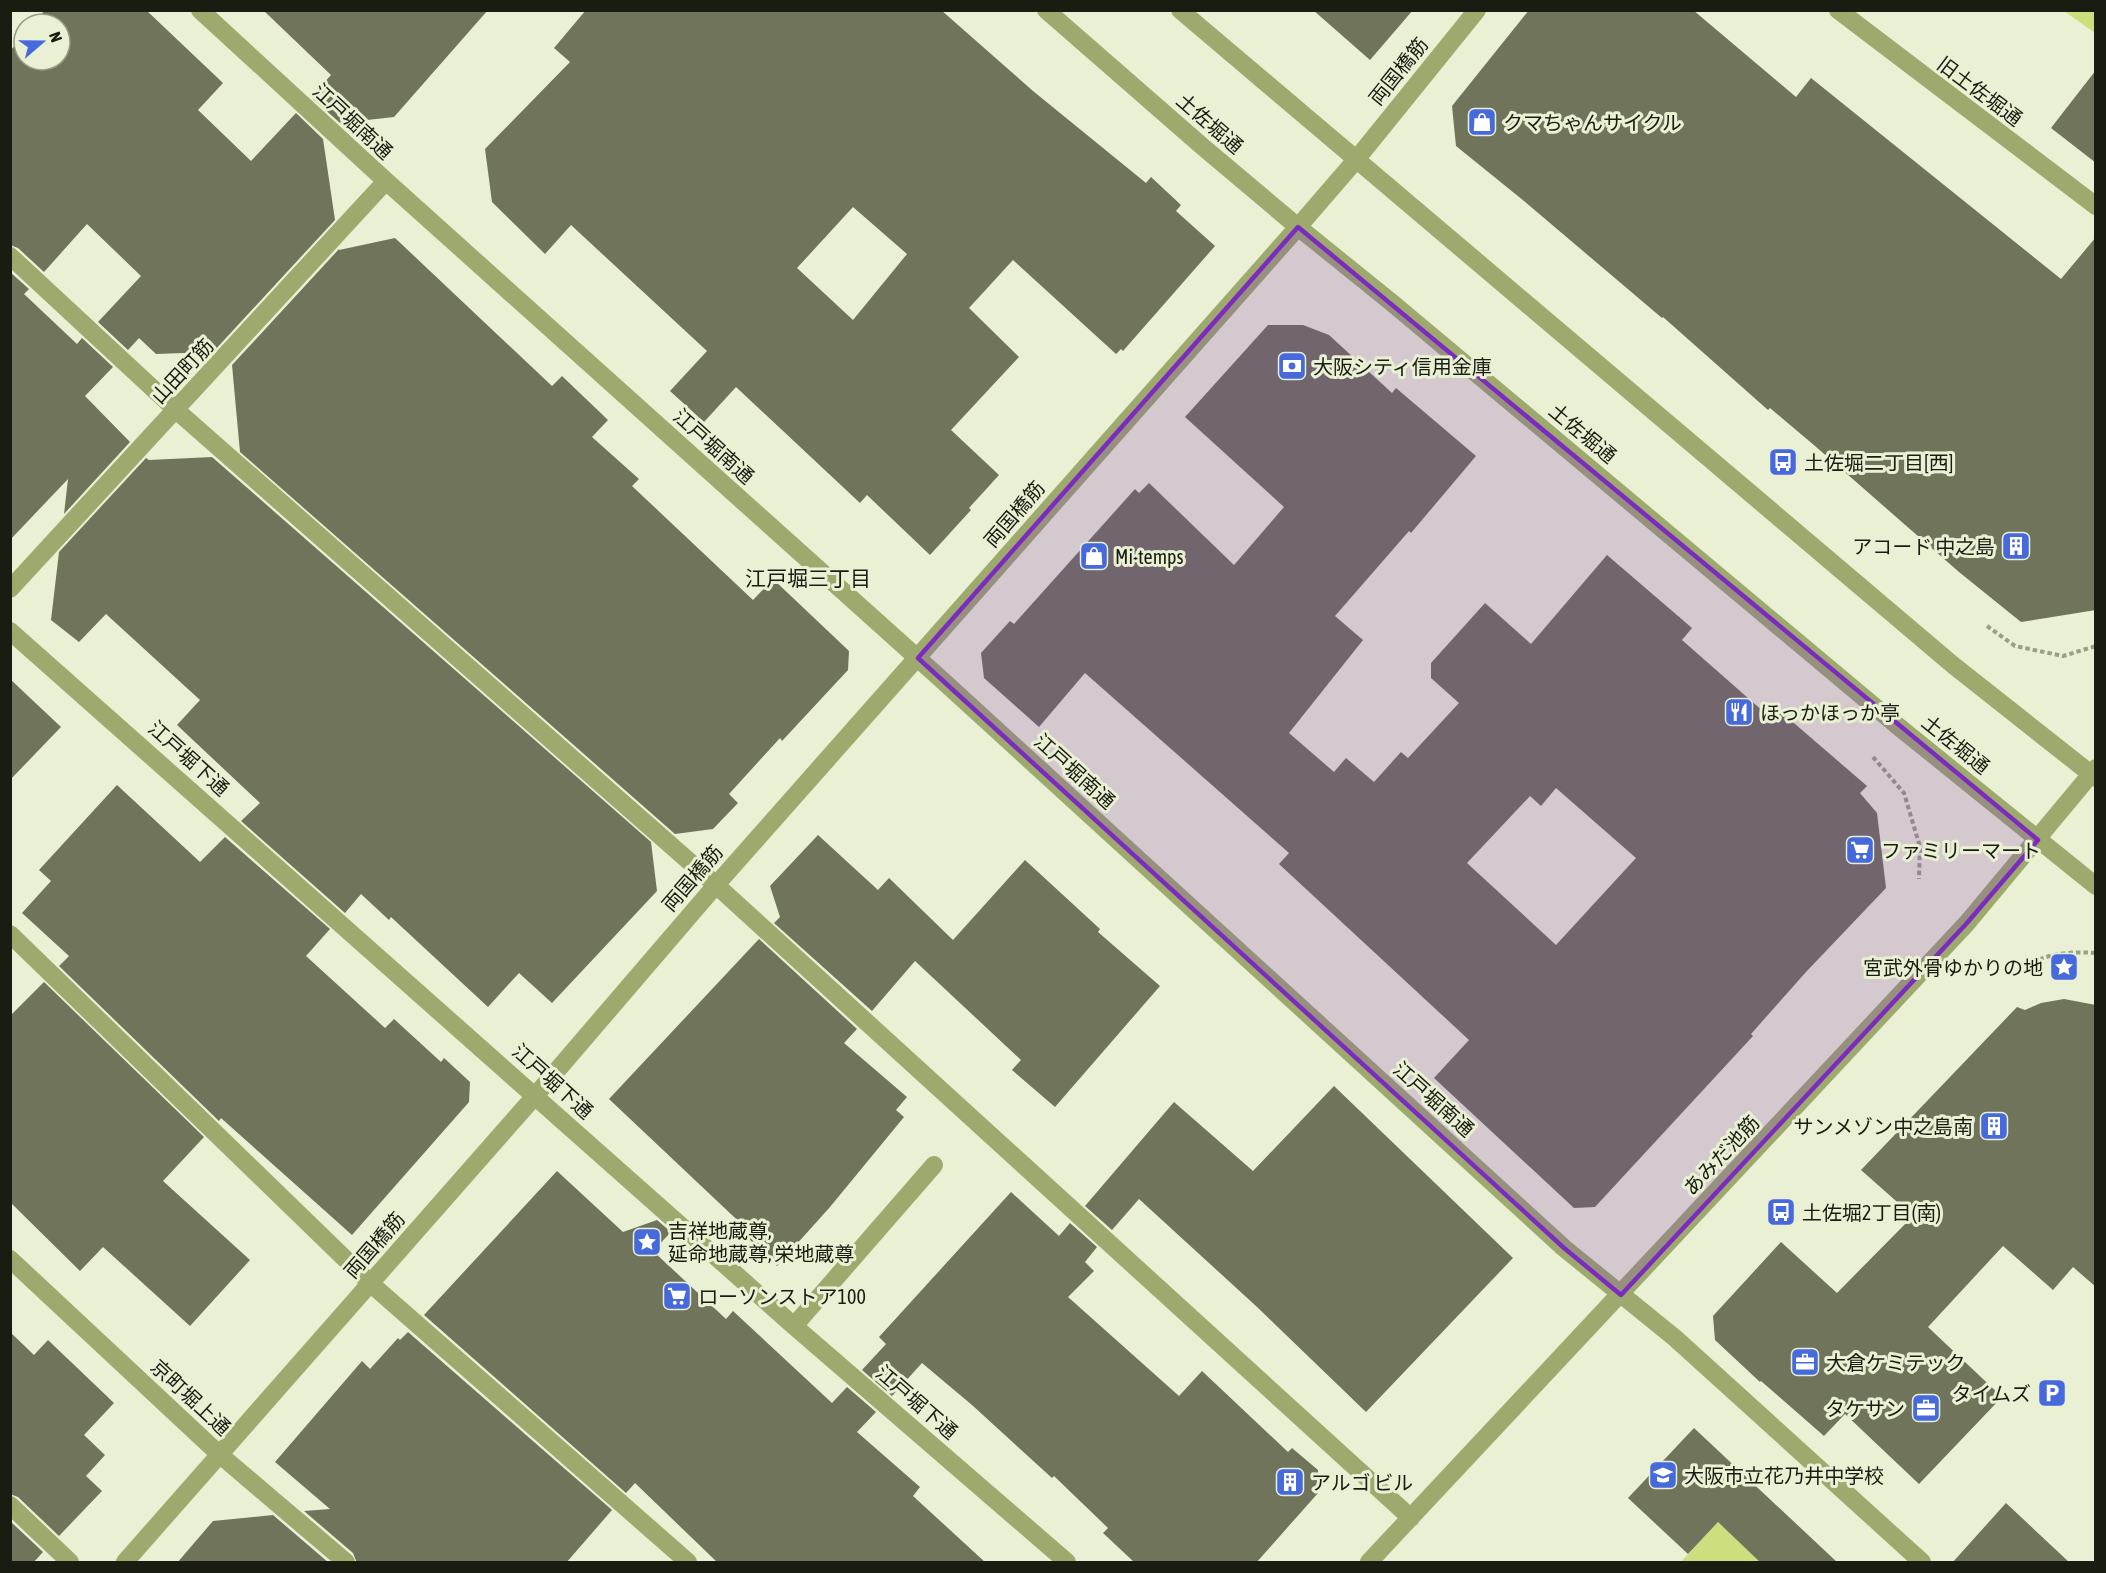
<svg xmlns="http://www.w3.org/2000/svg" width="2106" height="1573" viewBox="0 0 2106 1573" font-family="'Asap Condensed','Noto Sans JP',sans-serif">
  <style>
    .water { fill: #cdde7f }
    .building { fill: #6f745b; fill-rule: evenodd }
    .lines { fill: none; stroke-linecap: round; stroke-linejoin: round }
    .path { stroke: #999e88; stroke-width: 4; stroke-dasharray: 4.5 3; stroke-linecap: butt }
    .minor { stroke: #9ea96e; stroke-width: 18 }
    .marked { fill: #7b2cbf; fill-opacity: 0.2; stroke: #7b2cbf; stroke-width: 4.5; stroke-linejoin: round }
    .labels { text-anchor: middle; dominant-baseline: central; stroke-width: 6; stroke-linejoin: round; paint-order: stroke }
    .street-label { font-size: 20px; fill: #191c11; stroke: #e9f0d3 }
    .poi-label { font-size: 20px; fill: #191c11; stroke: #e9f0d3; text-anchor: start }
    .neighbourhood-label { font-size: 21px; fill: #191c11; stroke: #e9f0d3 }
  </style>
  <rect width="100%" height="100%" fill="#e9f0d3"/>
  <path class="water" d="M2064 11H2095V33Z
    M1718 1522 1761 1562H1681Z"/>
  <path class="building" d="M45 10H146L223 83 198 110 251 161 296 113 323 139 335 220 213 352 156 354 139 338 128 350 98 322 141 276 87 224 44 272 18 248 10 245V51L24 35V60H60V24H33Z
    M263 10H488L394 117 340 123 311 97 331 75Z
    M586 10H941L1033 91 1146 183 1151 177 1181 205 1176 211 1215 246 1123 351 1121 349 1116 354 1013 260 969 308 1019 357 951 430 999 475 969 508 971 510 930 555 867 495 860 503 736 387 704 422 670 391 707 351 571 225 545 254 492 202 485 149 570 62 554 48ZM853 207 907 254 853 320 797 268Z
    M1313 10H1413L1370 60Z
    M1529 10H1693L1796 97 1811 78 2061 279 2096 237V610L2021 622 1959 572 1815 446 1770 408 1768 410 1663 317 1662 318 1524 201 1456 146 1452 106Z
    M2096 70V163L2051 128Z
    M395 238 552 386 562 376 608 420 592 437 639 479 632 486 753 600 773 579 849 651 848 670 782 741 780 738 729 794 738 803 713 829 675 834 240 452 232 365 339 249V250Z
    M10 272 29 289 24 294 77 344 82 338 113 367 85 396 130 442 64 514 68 479 10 540Z
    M1268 325H1303L1329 335 1392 393 1396 388 1476 456 1411 533 1409 531 1335 616 1363 640 1289 733 1334 772 1346 758 1374 782 1401 752 1408 758 1459 703 1431 678V663L1485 603 1531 644 1607 555 1692 628 1682 640 1773 720 1780 711 1867 786 1860 793 1877 813 1886 888 1806 972 1751 1034 1753 1036 1595 1207 1574 1208 1434 1078 1469 1040 1279 864 1289 853 1085 673 1039 727 984 678 981 653 1010 621 1014 624 1135 489 1139 493 1149 483 1234 565 1284 507 1185 417ZM1556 788 1636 858 1556 945 1467 863 1530 796 1541 806Z
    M212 457 651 842 657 891 552 1003 519 973 488 1007 391 917 389 920 361 894 345 913 241 821 260 803 177 725 200 700 106 614 79 642 51 620 59 552 146 458 149 460Z
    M10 679 61 727 10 780Z
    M117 785 200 862 225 837 330 929 306 956 385 1028 394 1019 441 1062 444 1058 470 1082 469 1102 352 1235 221 1118 219 1121 59 966 69 956 22 913 51 881 39 870Z
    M818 835 878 890 889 878 953 940 1025 860 1100 929 1098 932 1160 986 1055 1107 1012 1070 1021 1060 915 961 872 1011 774 923 780 917 770 886Z
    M759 939 857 1029 844 1043 907 1097 896 1110 904 1117 830 1207 777 1266 747 1237 751 1233 609 1099Z
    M44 982 204 1137 163 1181 250 1260 190 1326 103 1247 80 1271 10 1202V1016Z
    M2064 999 2096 1005V1287L2073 1267 2053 1290 2003 1246 1928 1327 2002 1397 1919 1484 1845 1414 1824 1436 1761 1381 1760 1382 1715 1340 1713 1316 1781 1242 1837 1293 1913 1216 1861 1170 2017 1007 2025 1010 2041 1003Z
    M1334 1086 1513 1258 1366 1412 1256 1306 1139 1199 1112 1230 1085 1206 1174 1102 1253 1171Z
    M557 1171 623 1232 657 1220 671 1232 653 1251 726 1319 733 1311 832 1403 847 1387 876 1412 857 1432 920 1487 913 1496 986 1563H718L635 1483 626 1493 424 1315Z
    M1011 1192 1059 1236 1070 1223 1097 1247 1085 1262 1094 1271 1068 1297 1179 1396 1202 1371 1288 1452 1292 1448 1318 1470V1493L1256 1563H1135L1103 1533 1108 1528 1054 1476 1052 1478 972 1405 922 1363 892 1396 862 1370 886 1344 879 1337Z
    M10 1332 34 1355 48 1340 114 1403 84 1435 105 1455 86 1476 102 1491 59 1536 18 1497 10 1494Z
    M408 1332 612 1510 566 1563H357L353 1553 304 1511 330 1509 275 1462 362 1361 370 1369 398 1338 400 1340Z
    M1694 1428 1838 1563H1761L1718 1522 1688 1554 1628 1498Z
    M2006 1503 2070 1563H1952Z
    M273 1515 329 1563H177L213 1521Z
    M10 1521 43 1552 33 1563H10Z"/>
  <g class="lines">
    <path class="path" d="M1987 626 2015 646 2063 656 2096 646
      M1873 757 1904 793 1920 847 1919 879
      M2019 969C2046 954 2065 951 2096 953"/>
    <path class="minor" d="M200 10 386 181 942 680 1564 1248 1675 1338 1922 1562
      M1046 10 1203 147 1298 227 1391 302 1899 727 2096 886
      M1180 10 1953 665 2096 778
      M1838 10 2096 206
      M10 256 176 410 716 885 1411 1518
      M10 589 386 181
      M10 631 794 1326 1067 1562
      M10 934 370 1283 688 1562
      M10 1259 219 1454 346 1562
      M794 1326 934 1165
      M10 1505 70 1562
      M125 1562 535 1096 716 885 1298 227 1355 161 1477 10
      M1369 1562 1967 923 2096 768"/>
  </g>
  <path class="marked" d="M1298 227 2038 840 1967 923 1621 1295 1564 1248 918 658Z"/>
  <defs>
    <g id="shop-square" transform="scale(1.5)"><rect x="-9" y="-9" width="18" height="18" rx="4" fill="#4669dc" stroke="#e9f0d3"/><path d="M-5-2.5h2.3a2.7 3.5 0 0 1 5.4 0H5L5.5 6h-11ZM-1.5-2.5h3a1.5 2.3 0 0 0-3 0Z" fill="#fff"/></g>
    <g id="bank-square" transform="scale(1.5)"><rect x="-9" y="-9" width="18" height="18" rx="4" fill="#4669dc" stroke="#e9f0d3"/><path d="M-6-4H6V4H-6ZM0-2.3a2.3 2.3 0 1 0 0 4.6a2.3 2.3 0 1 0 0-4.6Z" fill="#fff"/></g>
    <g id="bus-square" transform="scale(1.5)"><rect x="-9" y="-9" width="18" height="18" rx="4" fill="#4669dc" stroke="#e9f0d3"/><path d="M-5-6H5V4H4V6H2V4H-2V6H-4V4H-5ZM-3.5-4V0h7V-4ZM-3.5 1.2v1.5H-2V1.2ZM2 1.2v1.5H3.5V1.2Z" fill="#fff"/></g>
    <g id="building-square" transform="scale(1.5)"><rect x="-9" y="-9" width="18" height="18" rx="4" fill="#4669dc" stroke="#e9f0d3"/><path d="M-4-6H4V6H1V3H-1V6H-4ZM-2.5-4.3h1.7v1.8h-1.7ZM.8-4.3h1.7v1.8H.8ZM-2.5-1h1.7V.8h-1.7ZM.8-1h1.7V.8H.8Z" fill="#fff"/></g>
    <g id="restaurant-square" transform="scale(1.5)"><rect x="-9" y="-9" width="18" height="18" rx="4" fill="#4669dc" stroke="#e9f0d3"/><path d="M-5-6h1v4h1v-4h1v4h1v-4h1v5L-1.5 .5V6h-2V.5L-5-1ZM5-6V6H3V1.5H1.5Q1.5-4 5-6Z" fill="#fff"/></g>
    <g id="supermarket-square" transform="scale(1.5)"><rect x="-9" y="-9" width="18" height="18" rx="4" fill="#4669dc" stroke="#e9f0d3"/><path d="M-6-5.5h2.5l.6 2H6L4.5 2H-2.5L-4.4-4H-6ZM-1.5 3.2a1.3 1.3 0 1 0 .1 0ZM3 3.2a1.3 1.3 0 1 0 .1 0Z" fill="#fff"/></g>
    <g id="sight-square" transform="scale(1.5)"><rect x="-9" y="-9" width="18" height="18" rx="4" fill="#4669dc" stroke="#e9f0d3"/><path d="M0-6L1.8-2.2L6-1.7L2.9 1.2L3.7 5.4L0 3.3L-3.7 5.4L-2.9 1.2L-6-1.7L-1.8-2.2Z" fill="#fff"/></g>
    <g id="office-square" transform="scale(1.5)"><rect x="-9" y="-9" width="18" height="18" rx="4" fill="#4669dc" stroke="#e9f0d3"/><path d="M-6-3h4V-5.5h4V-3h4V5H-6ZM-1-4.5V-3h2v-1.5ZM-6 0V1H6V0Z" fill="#fff"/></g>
    <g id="parking-square" transform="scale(1.5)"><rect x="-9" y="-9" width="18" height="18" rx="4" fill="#4669dc" stroke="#e9f0d3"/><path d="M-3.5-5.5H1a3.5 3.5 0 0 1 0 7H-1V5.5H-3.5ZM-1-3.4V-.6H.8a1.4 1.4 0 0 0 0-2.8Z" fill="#fff"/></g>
    <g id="school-square" transform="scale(1.5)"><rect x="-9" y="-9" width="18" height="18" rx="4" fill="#4669dc" stroke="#e9f0d3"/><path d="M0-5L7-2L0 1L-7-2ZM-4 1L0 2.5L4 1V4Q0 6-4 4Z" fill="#fff"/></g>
  </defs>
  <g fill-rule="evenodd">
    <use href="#shop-square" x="1482" y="122"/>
    <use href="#bank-square" x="1292" y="366"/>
    <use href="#bus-square" x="1783" y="462"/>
    <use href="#building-square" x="2016" y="546"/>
    <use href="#shop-square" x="1094" y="556"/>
    <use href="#restaurant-square" x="1739" y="712"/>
    <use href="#supermarket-square" x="1860" y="850"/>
    <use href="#sight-square" x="2064" y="967"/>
    <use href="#building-square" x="1994" y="1126"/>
    <use href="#bus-square" x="1781" y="1212"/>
    <use href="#sight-square" x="647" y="1242"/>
    <use href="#supermarket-square" x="677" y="1296"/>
    <use href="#office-square" x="1805" y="1362"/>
    <use href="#parking-square" x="2052" y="1393"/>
    <use href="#office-square" x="1926" y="1408"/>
    <use href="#school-square" x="1663" y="1475"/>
    <use href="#building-square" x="1290" y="1482"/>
  </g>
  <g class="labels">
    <g class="street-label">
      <text transform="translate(1398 71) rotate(-51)">両国橋筋</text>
      <text transform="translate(1980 91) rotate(37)">旧土佐堀通</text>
      <text transform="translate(353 121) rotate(43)">江戸堀南通</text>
      <text transform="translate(1210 123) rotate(41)">土佐堀通</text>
      <text transform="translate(182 371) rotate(-47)">山田町筋</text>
      <text transform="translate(1583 433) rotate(40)">土佐堀通</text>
      <text transform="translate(714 446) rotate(42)">江戸堀南通</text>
      <text transform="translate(1014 514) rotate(-49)">両国橋筋</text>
      <text transform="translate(1956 744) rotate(39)">土佐堀通</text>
      <text transform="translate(189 758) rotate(42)">江戸堀下通</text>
      <text transform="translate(1075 771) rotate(42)">江戸堀南通</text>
      <text transform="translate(692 878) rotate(-49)">両国橋筋</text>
      <text transform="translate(553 1081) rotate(42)">江戸堀下通</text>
      <text transform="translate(1434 1099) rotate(42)">江戸堀南通</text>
      <text transform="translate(1721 1155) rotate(-47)">あみだ池筋</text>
      <text transform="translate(374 1245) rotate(-49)">両国橋筋</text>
      <text transform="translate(191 1397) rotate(43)">京町堀上通</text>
      <text transform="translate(917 1402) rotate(41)">江戸堀下通</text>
    </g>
    <g class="poi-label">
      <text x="1503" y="122">クマちゃんサイクル</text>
      <text x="1313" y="366">大阪シティ信用金庫</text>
      <text x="1804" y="462">土佐堀二丁目[西]</text>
      <text x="1995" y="546" text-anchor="end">アコード 中之島</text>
      <text x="1115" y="556">Mi-temps</text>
      <text x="1760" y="712">ほっかほっか亭</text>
      <text x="1881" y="850">ファミリーマート</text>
      <text x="2043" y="967" text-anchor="end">宮武外骨ゆかりの地</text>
      <text x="1973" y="1126" text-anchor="end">サンメゾン中之島南</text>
      <text x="1802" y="1212">土佐堀2丁目(南)</text>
      <text x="668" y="1230">吉祥地蔵尊,<tspan x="668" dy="23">延命地蔵尊, 栄地蔵尊</tspan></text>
      <text x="698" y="1296">ローソンストア100</text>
      <text x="1826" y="1362">大倉ケミテック</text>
      <text x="2031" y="1393" text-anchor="end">タイムズ</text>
      <text x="1905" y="1408" text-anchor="end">タケサン</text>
      <text x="1684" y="1475">大阪市立花乃井中学校</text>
      <text x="1311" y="1482">アルゴ ビル</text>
    </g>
    <g class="neighbourhood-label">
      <text x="808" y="578">江戸堀三丁目</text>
    </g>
  </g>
  <rect width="2106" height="1573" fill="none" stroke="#191c11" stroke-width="24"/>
  <g transform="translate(42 42) rotate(70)"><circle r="28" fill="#e9f0d3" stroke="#969b85" stroke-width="1.5"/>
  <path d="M0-4.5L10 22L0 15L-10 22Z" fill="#4669dc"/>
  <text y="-9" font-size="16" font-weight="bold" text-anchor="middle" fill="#191c11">N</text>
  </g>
</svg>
